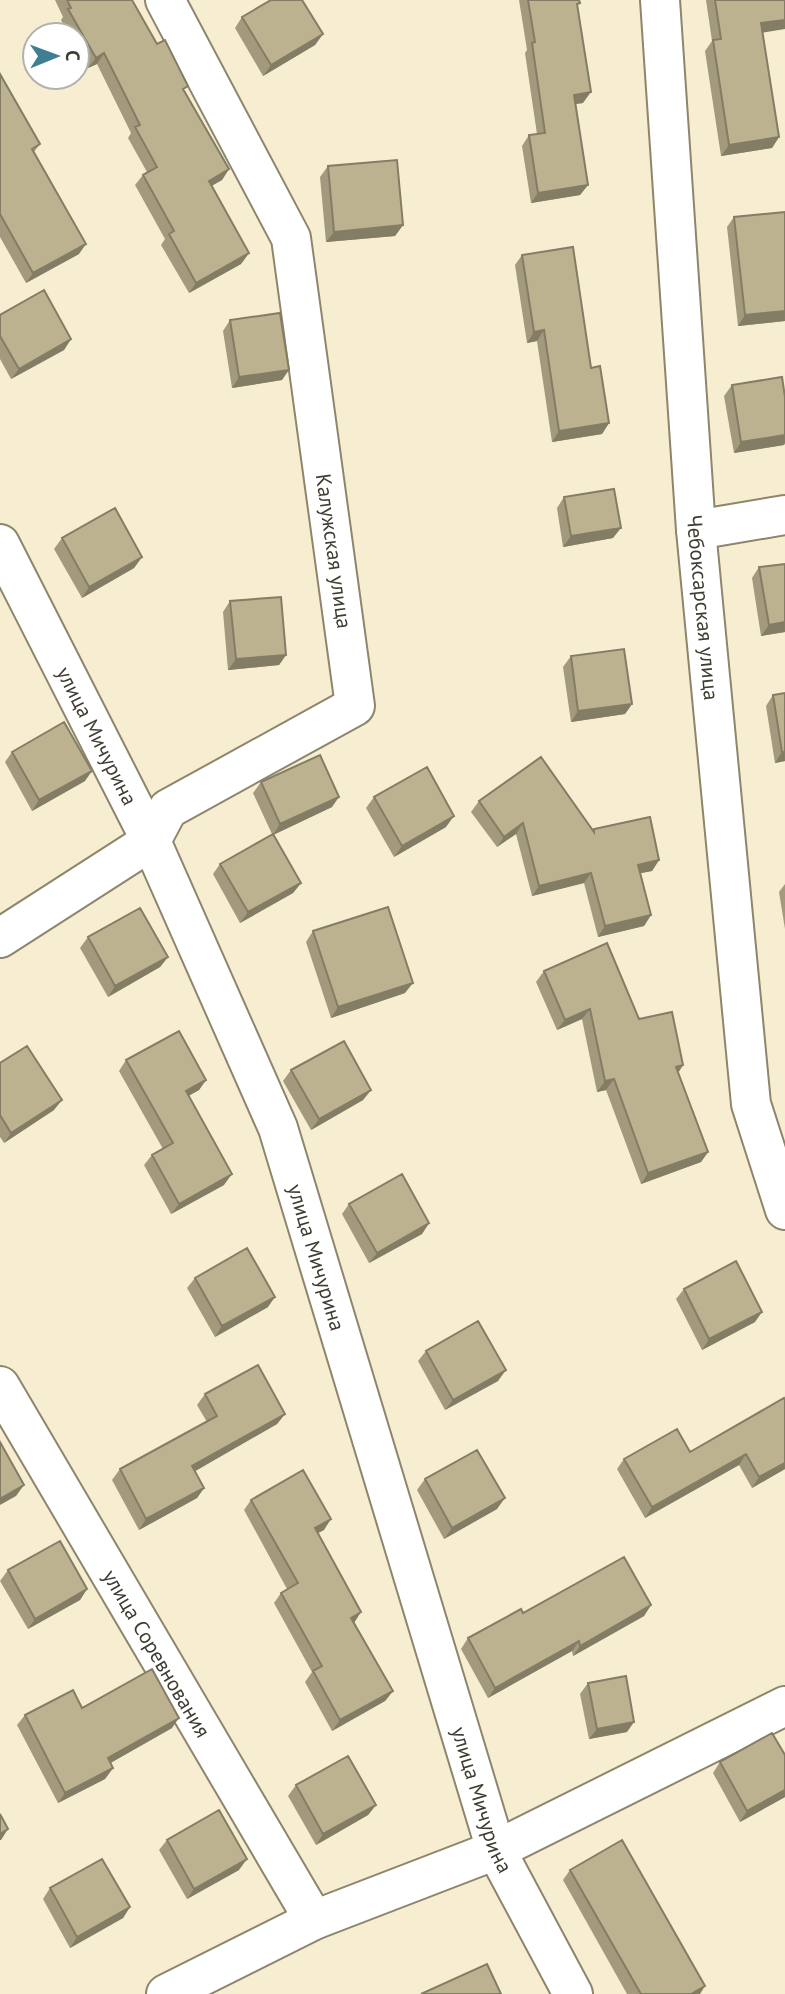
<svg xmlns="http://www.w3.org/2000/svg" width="785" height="1994" viewBox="0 0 785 1994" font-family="'PT Sans',sans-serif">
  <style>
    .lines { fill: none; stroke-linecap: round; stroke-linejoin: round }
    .minor-casing { stroke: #8d856c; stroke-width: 42 }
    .minor { stroke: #fff; stroke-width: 38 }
    .wall { fill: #a3997c }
    .shaded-wall { fill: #847d65 }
    .building { fill: #bdb290; stroke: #847d65; stroke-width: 2 }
    .labels { text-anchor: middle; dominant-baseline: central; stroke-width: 7; stroke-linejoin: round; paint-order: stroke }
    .street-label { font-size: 21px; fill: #3f3c31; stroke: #fff }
  </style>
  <rect width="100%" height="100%" fill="#f7eed2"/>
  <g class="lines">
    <g class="minor-casing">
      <g id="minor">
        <path id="s1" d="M660 0 696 530 751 1104 785 1210"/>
        <path d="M696 530 785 515"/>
        <path id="s2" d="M0 544 151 841 278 1128 496 1850 573 1994"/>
        <path d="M0 938 151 841 168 809 355 706 291 238 165 0"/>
        <path id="s3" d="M0 1386 314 1920"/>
        <path d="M166 1994 314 1920 496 1850 785 1706"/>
      </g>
    </g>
    <use href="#minor" class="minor"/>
  </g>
  <path class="wall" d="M55 0H132L229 169 222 180 211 186 249 253 241 264 189 293 161 245 165 239 135 185 143 175 147 172 128 138 131 133 97 64 88 68 77 48V35H69L61 20 63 17Z
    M519 0H579L578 6 583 103 576 104 588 185 580 195 531 203 522 146 529 135 537 134 525 53 527 50Z
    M706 0H785L763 33 779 137 772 148 721 156 705 51 712 41Z
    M242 17 323 34 315 45 263 76 235 28Z
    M0 74 40 144 34 152 79 254 26 283 0 237Z
    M328 166 403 225 395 236 326 242 320 177Z
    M734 217 785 321 738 326 727 227Z
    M522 255 609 423 602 434 552 442 537 341 527 343 515 265Z
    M0 315 71 339 64 350 11 379 0 359Z
    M230 320 282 380 232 388 223 331Z
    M732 385 785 397V443L784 445 734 453 724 396Z
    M564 497 613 538 563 547 557 508Z
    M62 538 142 557 134 568 82 598 54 549Z
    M785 564V632L761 636 752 578 759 567Z
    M230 601 286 655 279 665 228 670 223 612Z
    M571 656 632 704 625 714 571 722 563 667Z
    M785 693V761L775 763 766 706 773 695Z
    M12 752 85 781 32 811 5 762Z
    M261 782 332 807 273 835 301 883 293 893 240 923 213 874 220 864 272 834 253 793Z
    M374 797 446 827 394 857 366 808Z
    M479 801 593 830 594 829 659 860 652 871 641 873 651 915 644 926 598 937 584 883 532 896 516 834 497 847 471 812Z
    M785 884V929L779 892Z
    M313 931 405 993 331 1018 306 942Z
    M88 937 168 957 160 967 108 997 80 948Z
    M544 971 639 1019 683 1065 678 1073 708 1152 701 1162 641 1184 606 1090 597 1092 582 1019 557 1030 536 982Z
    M126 1060 206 1080 199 1090 188 1096 224 1185 171 1214 144 1165 152 1155 163 1149 119 1071Z
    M0 1063 54 1110 4 1143 0 1137Z
    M291 1070 371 1090 363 1100 311 1130 283 1081Z
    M349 1204 429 1223 422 1234 369 1263 342 1214Z
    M195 1278 268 1307 215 1337 187 1288Z
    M684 1289 755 1322 702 1350 676 1299Z
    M426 1351 498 1381 445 1410 418 1361Z
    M205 1394 285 1414 277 1424 195 1471 204 1488 197 1498 139 1530 112 1480 120 1469 207 1422 197 1405Z
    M784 1398 785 1469 752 1488 739 1465 645 1518 617 1469 624 1459 690 1452Z
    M425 1479 497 1509 444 1539 417 1490Z
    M251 1500 324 1530 317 1533 354 1622 393 1691 385 1701 332 1731 305 1682 312 1672 274 1603 281 1593 287 1589 244 1510Z
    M8 1570 87 1589 80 1600 28 1629 0 1581Z
    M651 1605 644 1616 573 1656 572 1651 488 1698 461 1649 468 1638 523 1613Z
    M588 1683 627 1732 589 1739 580 1694Z
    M82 1708 172 1728 110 1763 113 1768 105 1779 58 1803 17 1725 25 1715Z
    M785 1755V1797L740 1822 713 1773 720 1762Z
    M296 1785 376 1805 368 1815 316 1845 288 1796Z
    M167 1840 239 1870 187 1899 159 1850Z
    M570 1870 700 1994H627L563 1880Z
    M50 1888 130 1907 123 1918 70 1948 43 1899Z"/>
  <path class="shaded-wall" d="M785 20V29L754 34 761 23Z
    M323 34 315 45 263 76 271 65Z
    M104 53 97 64 88 68 96 58Z
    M591 92 583 103 567 105 574 95Z
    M779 137 772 148 721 156 729 145Z
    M229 169 222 180 201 192 209 181Z
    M588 185 580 195 531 203 538 193Z
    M403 225 395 236 326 242 334 232Z
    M86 244 79 254 26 283 33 273Z
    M249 253 241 264 189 293 196 283Z
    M785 311V321L738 326 745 315Z
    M544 330 537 341 527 343 534 332Z
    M71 339 64 350 11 379 19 369Z
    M289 370 282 380 232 388 239 377Z
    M609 423 602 434 552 442 559 431Z
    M785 435V443L784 445 734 453 741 442Z
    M621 528 613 538 563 547 571 536Z
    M142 557 134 568 82 598 89 587Z
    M785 622V632L761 636 769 625Z
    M286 655 279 665 228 670 236 659Z
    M632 704 625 714 571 722 578 711Z
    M782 752H785V761L775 763Z
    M92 771 85 781 32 811 39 800Z
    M339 797 332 807 273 835 280 824Z
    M454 816 446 827 394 857 402 846Z
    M523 823 516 834 497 847 504 837Z
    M659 860 652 871 631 875 638 865Z
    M591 873 584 883 532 896 539 886Z
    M301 883 293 893 240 923 248 912Z
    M651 915 644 926 598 937 605 926Z
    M168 957 160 967 108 997 115 986Z
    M413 983 405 993 331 1018 338 1007Z
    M590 1009 582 1019 557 1030 565 1020Z
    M683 1065 676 1076V1067Z
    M614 1079 606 1090 597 1092 605 1081Z
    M206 1080 199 1090 178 1102 186 1091Z
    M371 1090 363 1100 311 1130 319 1119Z
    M62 1100 54 1110 4 1143 11 1133Z
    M708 1152 701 1162 641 1184 648 1173Z
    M232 1174 224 1185 171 1214 179 1204Z
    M429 1223 422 1234 369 1263 377 1253Z
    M275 1297 268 1307 215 1337 222 1326Z
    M762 1312 755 1322 702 1350 709 1339Z
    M506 1370 498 1381 445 1410 453 1400Z
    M285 1414 277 1424 185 1477 192 1466Z
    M746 1454 739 1465 645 1518 652 1507Z
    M785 1463V1469L752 1488 759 1477Z
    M24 1485 16 1496 0 1505V1499Z
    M204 1488 197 1498 139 1530 146 1519Z
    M505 1498 497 1509 444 1539 452 1528Z
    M331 1519 324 1530 307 1539 315 1528Z
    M87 1589 80 1600 28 1629 35 1619Z
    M651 1605 644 1616 573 1656 580 1646Z
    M361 1612 354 1623 351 1618Z
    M579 1641 572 1651 488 1698 495 1688Z
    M393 1691 385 1701 332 1731 340 1720Z
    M179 1718 172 1728 100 1769 108 1758Z
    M634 1722 627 1732 589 1739 597 1729Z
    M113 1768 105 1779 58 1803 65 1793Z
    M785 1790V1797L740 1822 747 1811Z
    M376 1805 368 1815 316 1845 323 1834Z
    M8 1829 1 1840H0V1834Z
    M247 1859 239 1870 187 1899 194 1889Z
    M130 1907 123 1918 70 1948 77 1937Z
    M705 1986 700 1994H691Z"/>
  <path class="building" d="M67 0H132L157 44 165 40 188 86 183 89 229 169 209 181 249 253 196 283 169 234 174 231 143 175 157 167 135 127 140 125 104 53 96 58 68 9 71 8Z
    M271 0H302L323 34 271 65 242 17Z
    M528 0H579L580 3 577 4 591 92 574 95 588 185 538 193 529 135 545 133 532 43 535 42Z
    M715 0H785V20L761 23 779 137 729 145 713 40 721 39Z
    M0 74 40 144 32 149 86 244 33 273 0 214Z
    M397 160 403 225 334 232 328 166Z
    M785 212V311L745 315 734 217Z
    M573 247 591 368 600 366 609 423 559 431 544 330 534 332 522 255Z
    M44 290 71 339 19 369 0 336V315Z
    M280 313 289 370 239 377 230 320Z
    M782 377 785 397V435L741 442 732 385Z
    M614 489 621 528 571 536 564 497Z
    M115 508 142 557 89 587 62 538Z
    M785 564V622L769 625 759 567Z
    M281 597 286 655 236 659 230 601Z
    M624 649 632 704 578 711 571 656Z
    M785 693V752H782L773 695Z
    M64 722 92 771 39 800 12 752Z
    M320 755 339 797 280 824 261 782Z
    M541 757 594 832V829L650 817 659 860 638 865 651 915 605 926 591 873 539 886 523 823 504 837 479 801Z
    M427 767 454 816 402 846 374 797Z
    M273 834 301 883 248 912 220 864Z
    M388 907 413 983 338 1007 313 931Z
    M140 908 168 957 115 986 88 937Z
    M607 943 639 1019 672 1012 683 1065 676 1067 708 1152 648 1173 614 1079 605 1081 590 1009 565 1020 544 971Z
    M179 1031 206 1080 186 1091 232 1174 179 1204 152 1155 173 1143 126 1060Z
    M344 1041 371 1090 319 1119 291 1070Z
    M27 1046 62 1100 11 1133 0 1115V1063Z
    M402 1174 429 1223 377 1253 349 1204Z
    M247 1248 275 1297 222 1326 195 1278Z
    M736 1261 762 1312 709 1339 684 1289Z
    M478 1321 506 1370 453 1400 426 1351Z
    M258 1365 285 1414 192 1466 204 1488 146 1519 120 1469 217 1416 205 1394Z
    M784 1398 785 1400V1463L759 1477 746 1454 652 1507 624 1459 677 1429 690 1452Z
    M0 1442 24 1485 0 1499Z
    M477 1450 505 1498 452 1528 425 1479Z
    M303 1470 331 1519 315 1528 361 1612 351 1618 393 1691 340 1720 313 1671 322 1666 281 1593 298 1583 251 1500Z
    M60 1541 87 1589 35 1619 8 1570Z
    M624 1557 651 1605 580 1646 579 1641 495 1688 468 1638 521 1609 523 1613Z
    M152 1669 179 1718 108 1758 113 1768 65 1793 25 1715 73 1690 82 1708Z
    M626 1676 634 1722 597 1729 588 1683Z
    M772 1733 785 1755V1790L747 1811 720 1762Z
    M348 1756 376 1805 323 1834 296 1785Z
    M219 1810 247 1859 194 1889 167 1840Z
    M0 1814 8 1829 0 1834Z
    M622 1840 705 1986 691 1994H641L570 1870Z
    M102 1859 130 1907 77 1937 50 1888Z
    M487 1964 501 1994H421Z"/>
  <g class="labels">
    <g class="street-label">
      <text transform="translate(334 551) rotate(82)">Калужская улица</text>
      <text stroke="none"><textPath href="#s1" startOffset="609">Чебоксарская улица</textPath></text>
      <text stroke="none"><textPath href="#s2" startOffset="215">улица Мичурина</textPath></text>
      <text stroke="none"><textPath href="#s2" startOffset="782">улица Мичурина</textPath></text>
      <text stroke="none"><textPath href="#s3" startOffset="310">улица Соревнования</textPath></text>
      <text stroke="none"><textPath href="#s2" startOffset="1349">улица Мичурина</textPath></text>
    </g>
  </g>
  <g transform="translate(56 56) rotate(89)"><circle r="33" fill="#ffffff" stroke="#b2b1ad" stroke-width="2"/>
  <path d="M0-5L12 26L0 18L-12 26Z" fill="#407f93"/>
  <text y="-10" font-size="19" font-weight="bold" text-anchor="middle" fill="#3f3c31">С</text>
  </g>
</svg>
